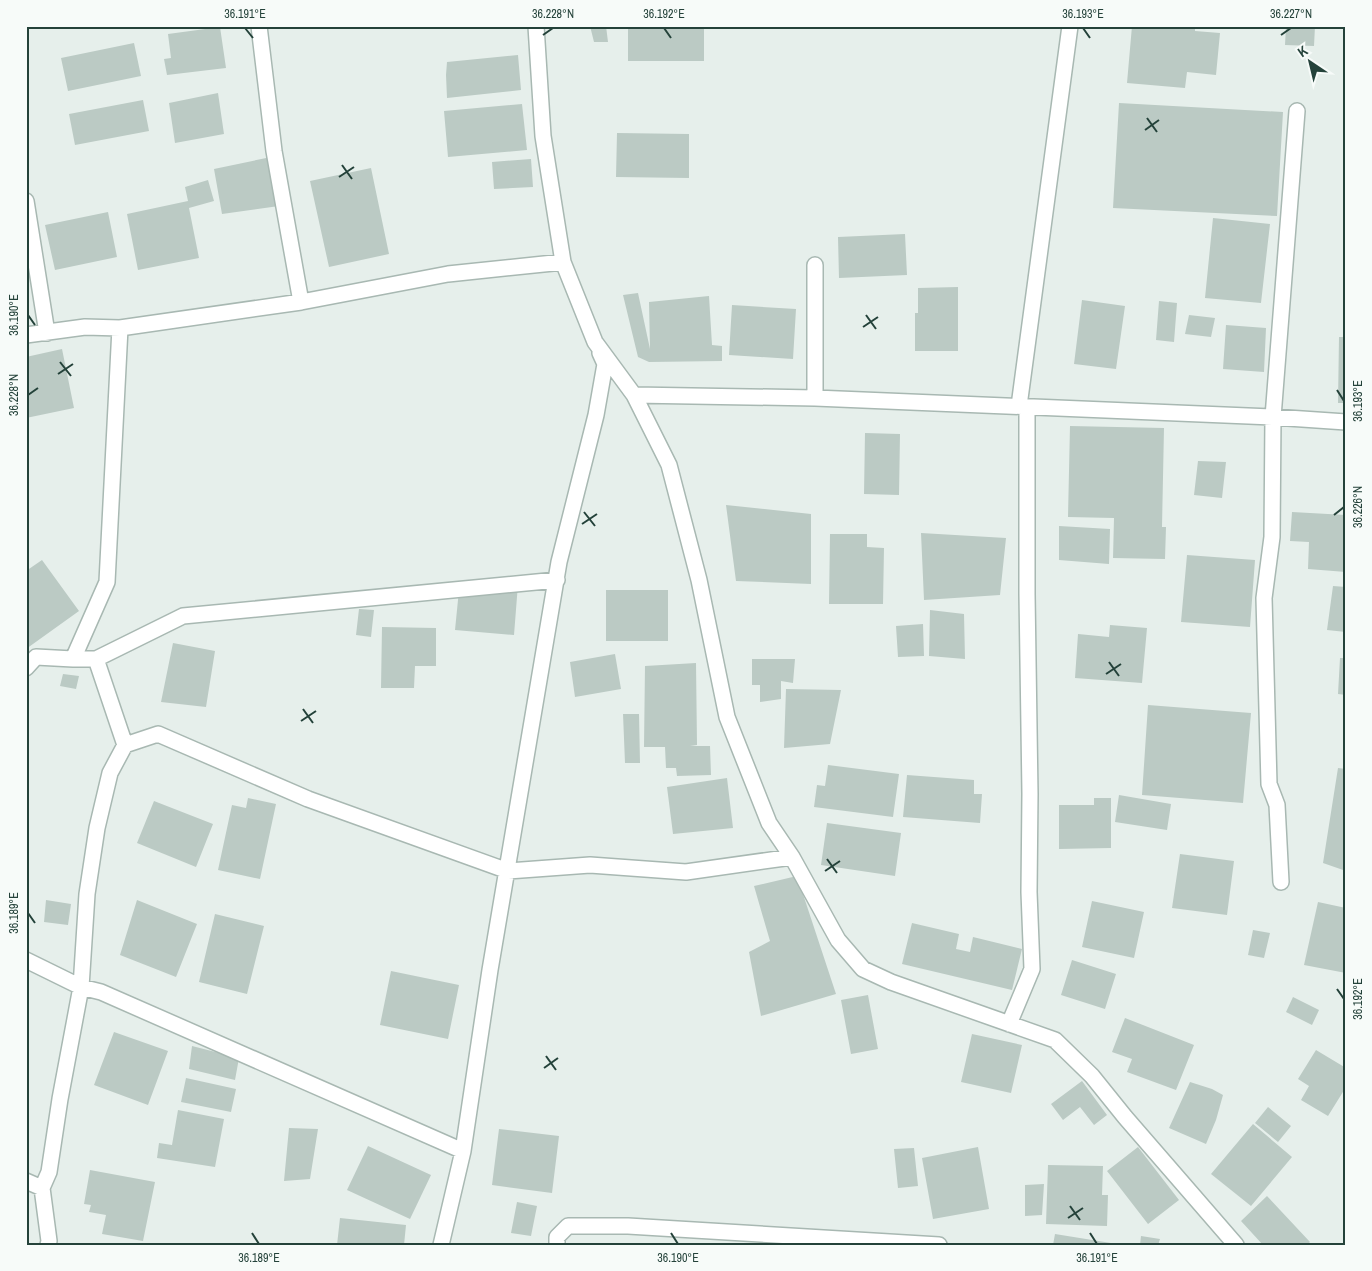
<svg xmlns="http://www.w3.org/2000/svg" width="1372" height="1271" viewBox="0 0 1372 1271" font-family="'Archivo Narrow',sans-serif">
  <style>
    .building { fill: #bbcac4 }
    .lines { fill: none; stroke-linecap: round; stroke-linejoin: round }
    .minor-casing { stroke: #a8b8b2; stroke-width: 18 }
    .minor { stroke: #fff; stroke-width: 15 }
    .ticks { fill: none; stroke: #24423a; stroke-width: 2 }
    .neatline { fill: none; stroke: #24423a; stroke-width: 2 }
    .ticks-label { font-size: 12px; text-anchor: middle; fill: #24423a }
  </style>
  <rect width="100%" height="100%" fill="#e6efeb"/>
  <path class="building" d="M590 26H606L608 42H594Z
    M628 26H704V61H628Z
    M1132 26H1195V31L1220 33 1216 75 1187 72 1185 88 1127 83Z
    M1286 26H1315L1314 46 1285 45Z
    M220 27 226 68 167 75 164 59 171 58 168 34Z
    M134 43 141 76 68 91 61 58Z
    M518 55 521 90 447 98 446 75 447 62Z
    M218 93 224 134 175 143 169 103Z
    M143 100 149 131 75 145 69 114Z
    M1119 103 1283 112 1277 216 1113 208Z
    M522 104 527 150 448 157 444 111Z
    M617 133 689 134V178L616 177Z
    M271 157 279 206 222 214 214 169Z
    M531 159 533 187 494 189 492 162Z
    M371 168 389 254 329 267 310 181Z
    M208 180 214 201 189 208 199 258 138 270 127 214 188 201 185 187Z
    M108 212 117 257 55 270 45 225Z
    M1213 218 1270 224 1261 303 1205 298Z
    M905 234 907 275 839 278 838 237Z
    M958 287V351H915V313H918V288Z
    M638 293 650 349 649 302 709 296 712 345 722 346V361L649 362 638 357 623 295Z
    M1082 300 1125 306 1116 369 1074 364Z
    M1159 301 1177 303 1174 342 1156 340Z
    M732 305 796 309 793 359 729 355Z
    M1189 315 1215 318 1211 337 1185 334Z
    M1226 325 1266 328 1264 372 1223 369Z
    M1339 337H1346V403H1338Z
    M62 349 74 408 26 418V357Z
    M1070 426 1164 428 1162 527H1166L1165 559 1113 558 1114 518 1068 517Z
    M865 433 900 434 899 495 864 494Z
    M1198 461 1226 462 1222 498 1194 495Z
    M726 505 811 514V584L736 581Z
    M1292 512 1346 515V572L1308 569 1309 542 1290 541Z
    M1059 526 1110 529 1109 564 1059 560Z
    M921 533 1006 538 1000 595 924 600Z
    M830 534H867V547L884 548 883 604H829Z
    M1187 555 1255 560 1250 627 1181 622Z
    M42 560 79 611 26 649V571Z
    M518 584 514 635 455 630 459 590Z
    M1333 586 1346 587V632L1327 630Z
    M606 590H668V641H606Z
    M359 609 374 610 371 637 356 635Z
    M930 610 964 614 965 659 929 656Z
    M923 624 924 656 898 657 896 626Z
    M1110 625 1147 628 1142 683 1075 678 1078 634 1109 637Z
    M382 627 436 628V666H415L414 688H381Z
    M173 643 215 651 206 707 161 702Z
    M615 654 621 689 575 697 570 662Z
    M1340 658H1346V695L1338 694Z
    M752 659H795L793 683 781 681V699L760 702V685H752Z
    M696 663 697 745 690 746H710L711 775 677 776 676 768H666L665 747H644L645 666Z
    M63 674 79 676 76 689 60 686Z
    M786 689 841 690 830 744 784 748Z
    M1148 705 1251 713 1243 803 1142 795Z
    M623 714H639L640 763H625Z
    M828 765 899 774 893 817 814 807 817 785 825 786Z
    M1338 768 1346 769V871L1323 863Z
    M907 775 974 780V794H982L980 823 903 817Z
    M727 778 733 828 673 834 667 787Z
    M1119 795 1171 804 1167 830 1115 822Z
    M248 798 276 804 260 879 218 870 232 805 246 808Z
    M1094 798H1111V848L1059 849V805H1094Z
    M154 801 213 824 196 867 137 843Z
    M827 823 901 833 895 876 821 865Z
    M1180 854 1234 861 1227 915 1172 908Z
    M797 876 836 994 761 1016 749 952 770 941 754 886Z
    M46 900 71 904 68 925 44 922Z
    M137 900 197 924 176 977 120 955Z
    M1092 901 1144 912 1134 958 1082 947Z
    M1318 902 1346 908V973L1304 965Z
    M215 914 264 926 247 994 199 982Z
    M912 923 959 934 956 949 970 952 973 937 1022 949 1012 990 902 964Z
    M1253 930 1270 933 1264 958 1248 955Z
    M1072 960 1116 974 1105 1009 1061 995Z
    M391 971 459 985 448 1039 380 1025Z
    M868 995 878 1049 851 1054 841 1000Z
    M1293 997 1319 1010 1312 1025 1286 1012Z
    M1125 1018 1194 1045 1176 1090 1127 1072 1132 1059 1112 1052Z
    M114 1032 168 1051 148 1105 94 1085Z
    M972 1034 1022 1045 1011 1093 961 1082Z
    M192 1046 239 1058 235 1080 189 1069Z
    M1316 1050 1346 1068V1087L1328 1116 1301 1100 1309 1086 1298 1079Z
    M186 1078 236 1089 231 1112 181 1102Z
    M1082 1081 1107 1115 1094 1125 1080 1107 1063 1120 1051 1104Z
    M1190 1082 1212 1089 1223 1095 1216 1120 1206 1144 1169 1128Z
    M1268 1107 1291 1126 1278 1142 1255 1123Z
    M178 1110 224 1119 215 1167 157 1158 159 1143 172 1145Z
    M1253 1124 1292 1157 1251 1206 1211 1174Z
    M289 1128 318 1129 310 1179 284 1181Z
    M499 1129 559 1136 552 1193 492 1185Z
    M368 1146 431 1175 410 1219 347 1190Z
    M978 1147 989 1209 933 1219 922 1158Z
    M1138 1147 1179 1200 1148 1224 1107 1171Z
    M914 1148 918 1186 898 1188 894 1149Z
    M1048 1165 1103 1166 1102 1195H1108L1107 1226 1046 1224Z
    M90 1170 155 1182 143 1241 102 1234 106 1215 89 1212 91 1205 84 1204Z
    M1044 1184 1042 1215 1025 1216V1185Z
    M1267 1196 1310 1242 1307 1245H1263L1241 1221Z
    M517 1202 537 1206 531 1236 511 1233Z
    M340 1218 406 1225 404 1245H337Z
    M1055 1234 1117 1244V1245H1053Z
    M1141 1236 1160 1239 1158 1245H1140Z"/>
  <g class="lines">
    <g class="minor-casing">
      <path id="minor" d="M259 26 274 151 301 302
        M536 26 543 136 563 262 595 342 634 395 669 465 699 580 727 717 769 823 792 857 838 940 863 969 891 982 1055 1040 1092 1076 1125 1117 1236 1245
        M26 201 47 333
        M815 265V398
        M26 335 85 327 120 328 301 302 448 274 563 262
        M634 395 815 398 1273 417 1346 422
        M1019 406 1070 26
        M73 659H96L125 745
        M96 659 183 616 557 580
        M26 668 36 657 73 659 107 582 120 328
        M1281 882 1277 805 1269 784 1264 598 1272 537 1273 417 1297 111
        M26 960 81 987 101 992 463 1151
        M1009 1024 1032 969 1029 892 1030 794 1027 594V407
        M26 1181 42 1188
        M48 1245 49 1241 42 1188 49 1172 60 1099 81 987 87 894 97 828 110 773 125 745 158 734 308 799 508 871 590 865 686 872 792 857
        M441 1245 463 1151 490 970 559 562 596 415 605 364 600 353
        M557 1245V1237L568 1226H628L939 1245"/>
    </g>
    <use href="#minor" class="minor"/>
  </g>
  <path class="ticks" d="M245 28 253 38M664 28 671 38M1083 28 1090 38M543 35 553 28M1281 35 1291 28M1147 118 1157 132M1145 130 1159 120M342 165 352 179M339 177 354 167M28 315 35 325M866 315 876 329M863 327 878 317M60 362 71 376M58 374 73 364M1337 390 1344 401M28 395 38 388M584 512 595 526M1334 515 1344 507M582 524 597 514M1109 662 1119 676M1106 674 1121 664M303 709 313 723M301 721 316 711M827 859 837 873M825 871 840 861M28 913 35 923M1337 989 1344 999M546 1056 556 1070M544 1068 558 1058M1070 1206 1080 1220M1068 1218 1083 1208M252 1233 259 1244M671 1233 678 1244M1090 1233 1097 1244"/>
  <rect width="1372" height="1271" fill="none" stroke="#f7fbf9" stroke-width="55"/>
  <g transform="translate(1310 62) rotate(325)" stroke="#f7fbf9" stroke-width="4" paint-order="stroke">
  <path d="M0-4L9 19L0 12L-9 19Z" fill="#24423a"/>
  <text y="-8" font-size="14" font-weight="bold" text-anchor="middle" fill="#24423a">K</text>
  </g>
  <rect x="28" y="28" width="1316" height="1216" class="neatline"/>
  <g class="ticks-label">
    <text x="245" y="18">36.191°E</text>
    <text x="553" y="18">36.228°N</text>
    <text x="664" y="18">36.192°E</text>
    <text x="1083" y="18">36.193°E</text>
    <text x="1291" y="18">36.227°N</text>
    <text transform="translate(14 315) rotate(-90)" y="4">36.190°E</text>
    <text transform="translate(14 395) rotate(-90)" y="4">36.228°N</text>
    <text transform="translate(1358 401) rotate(-90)" y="4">36.193°E</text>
    <text transform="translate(1358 507) rotate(-90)" y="4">36.226°N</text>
    <text transform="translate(14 913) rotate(-90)" y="4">36.189°E</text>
    <text transform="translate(1358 999) rotate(-90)" y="4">36.192°E</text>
    <text x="259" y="1262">36.189°E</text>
    <text x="678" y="1262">36.190°E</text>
    <text x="1097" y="1262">36.191°E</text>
  </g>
</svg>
